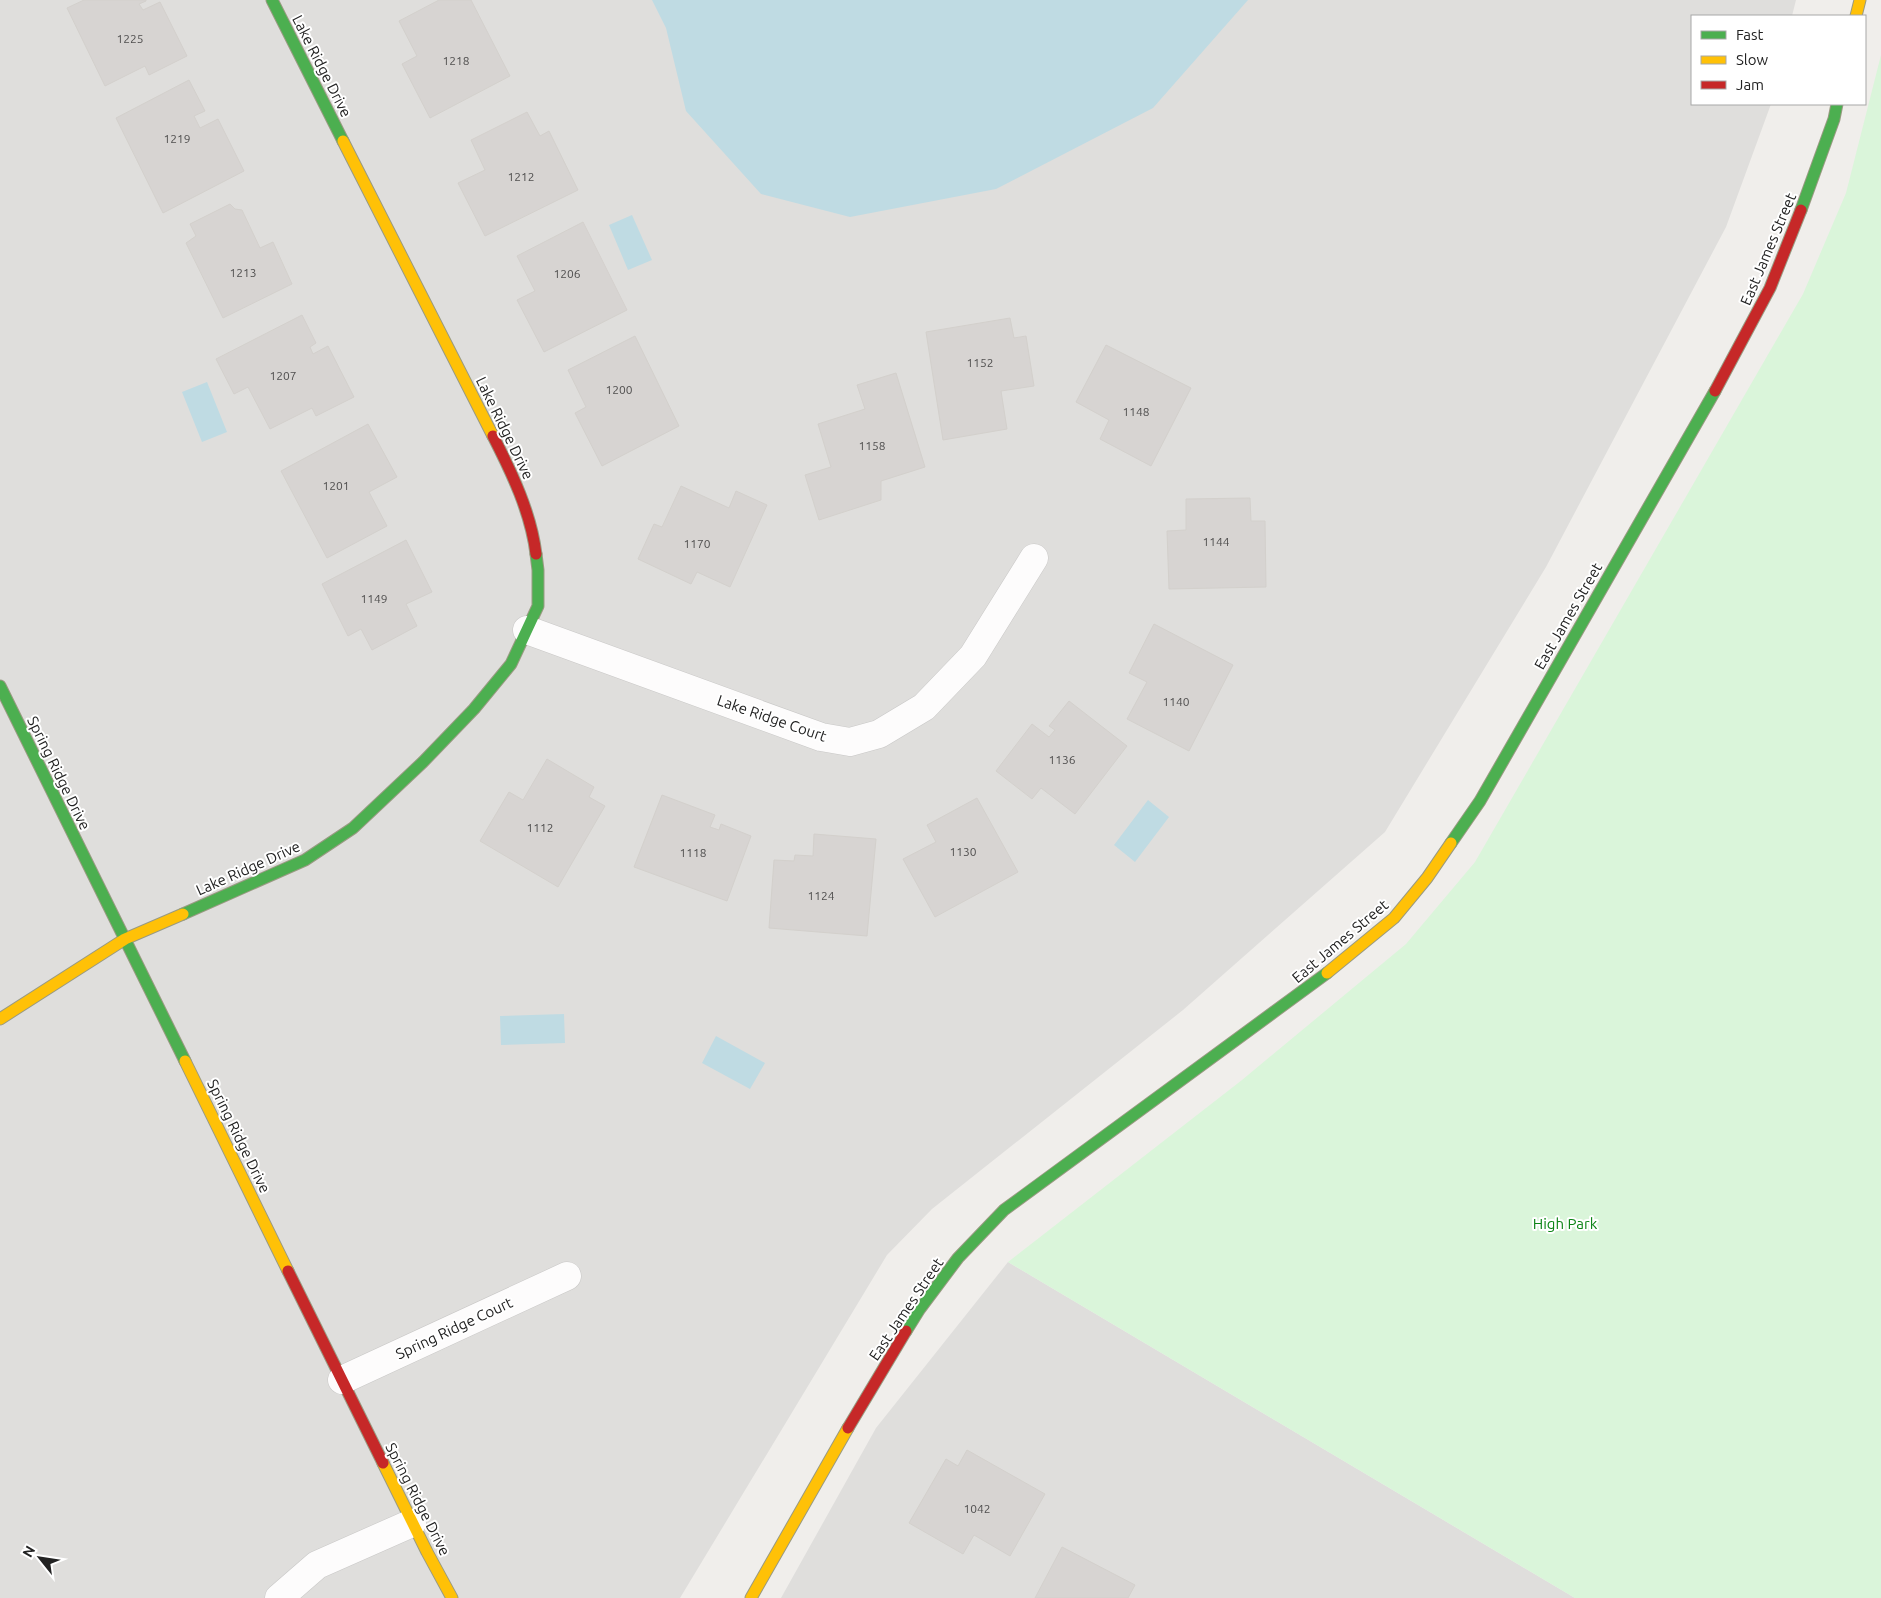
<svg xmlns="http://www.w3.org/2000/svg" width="1881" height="1598" viewBox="0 0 1881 1598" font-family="Ubuntu,sans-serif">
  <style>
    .residential { fill: #dfdedc }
    .park { fill: #daf5da }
    .water { fill: #bfdbe3 }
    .building { fill: #d7d4d2; stroke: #d3d0cc }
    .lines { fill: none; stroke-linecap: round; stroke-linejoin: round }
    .street-casing { stroke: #c9c8c7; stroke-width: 29 }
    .fast-casing { stroke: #999a82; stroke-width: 13 }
    .slow-casing { stroke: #999a82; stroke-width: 13 }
    .jam-casing { stroke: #999a82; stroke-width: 13 }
    .street { stroke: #fdfcfc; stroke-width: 28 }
    .fast { stroke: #4caf50; stroke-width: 11 }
    .slow { stroke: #ffc107; stroke-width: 11 }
    .jam { stroke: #c62828; stroke-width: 11 }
    .labels { text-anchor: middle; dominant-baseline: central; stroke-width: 4; stroke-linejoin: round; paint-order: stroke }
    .number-label { font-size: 12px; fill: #4f4e4e }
    .street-label { font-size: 15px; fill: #222; stroke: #fff }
    .park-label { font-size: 15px; fill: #0c8416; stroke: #fff }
  </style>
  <rect width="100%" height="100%" fill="#f0eeeb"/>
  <path class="residential" d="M0 0H1796L1792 16H1692V104H1771L1726 227 1546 567 1385 832 1183 1010 932 1209 887 1255 680 1598H0Z
    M1008 1262 1575 1598H781L876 1428Z"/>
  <path class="park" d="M1881 55V1598H1575L1008 1262 1242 1080 1406 944 1475 862 1803 294 1846 193Z"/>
  <path class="water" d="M652 0H1248L1153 108 996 189 850 217 761 194 686 111 666 28Z
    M632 215 652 260 628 270 609 225Z
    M207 382 227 432 202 442 182 392Z
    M1148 800 1169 817 1135 862 1114 845Z
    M564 1014 565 1043 501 1045 500 1016Z
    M716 1036 765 1063 750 1089 702 1063Z"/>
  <path class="building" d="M84 0H146V1L139 4 143 10 160 2 187 56 149 75 145 66 105 86 67 8Z
    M439 0H471L510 76 430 118 402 64 417 56 399 21Z
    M189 80 205 111 194 116 200 128 218 119 244 171 163 213 116 118Z
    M527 112 540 136 549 131 578 190 485 236 458 183 485 170 471 140Z
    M230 204 235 209 242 210 260 248 273 242 292 284 223 318 186 243 196 236 190 224Z
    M583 222 627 310 544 352 517 300 535 291 517 256Z
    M302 315 316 343 310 347 313 354 328 346 354 397 316 416 312 408 270 429 248 387 234 394 216 359Z
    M1010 318 1014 338 1026 336 1034 386 1001 391 1007 429 943 440 926 332Z
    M635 336 679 426 602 466 575 413 586 407 568 370Z
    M1106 345 1191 388 1151 466 1100 439 1109 420 1076 402Z
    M896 373 925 467 881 481V500L819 520 805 475 831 467 818 424 865 409 857 385Z
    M368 424 397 477 369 492 387 526 327 558 281 471Z
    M681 486 729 508 736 491 767 505 730 587 697 572 691 584 638 559 654 524 662 527Z
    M1250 498 1251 521H1265L1266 587 1169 589 1167 531 1186 530V499Z
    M406 540 432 592 406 604 417 626 372 650 361 629 348 636 322 584Z
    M1154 624 1233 665 1189 751 1127 719 1147 682 1129 673Z
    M1069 701 1127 746 1075 814 1041 788 1032 799 996 771 1032 724 1049 737 1055 730 1049 726Z
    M547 759 594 787 589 797 605 806 558 887 480 841 509 792 523 800Z
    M662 795 715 815 710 827 719 830 721 824 751 836 727 901 634 867Z
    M977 798 1018 872 935 917 903 859 936 842 927 825Z
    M814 834 876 839 867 936 769 928 774 860 794 861 795 855 813 856Z
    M967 1450 1045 1494 1010 1556 974 1535 963 1554 909 1523 946 1459 958 1466Z
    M1062 1547 1135 1585 1128 1598H1035Z"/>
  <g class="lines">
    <g class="street-casing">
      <path id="street" d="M527 630 821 737 850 742 879 734 924 707 973 656 1034 558
        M342 1380 567 1276
        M279 1598 317 1565 412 1523"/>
    </g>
    <g class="fast-casing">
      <path id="fast" d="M272 0 343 141
        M1801 210 1834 119 1837 104
        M0 686 185 1061
        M1451 843 1480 801 1715 391
        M183 914 305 860 353 828 423 762 474 709 511 664 538 606V570L536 554
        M906 1331 919 1310 958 1258 1004 1210 1327 973"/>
    </g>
    <g class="slow-casing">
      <path id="slow" d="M1856 16 1860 0
        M343 141 493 436
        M1327 973 1394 918 1427 878 1451 843
        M0 1019 125 939 183 914
        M185 1061 288 1271
        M383 1463 427 1552 452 1598
        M751 1598 848 1428"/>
    </g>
    <g class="jam-casing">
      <path id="jam" d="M1715 391 1770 288 1801 210
        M493 436C512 473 531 513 536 554
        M288 1271 383 1463
        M848 1428 906 1331"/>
    </g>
    <use href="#street" class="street"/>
    <use href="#fast" class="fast"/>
    <use href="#slow" class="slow"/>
    <use href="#jam" class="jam"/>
  </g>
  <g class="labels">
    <g class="number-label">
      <text x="130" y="38">1225</text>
      <text x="456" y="60">1218</text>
      <text x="177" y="138">1219</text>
      <text x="521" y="176">1212</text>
      <text x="243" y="272">1213</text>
      <text x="567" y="273">1206</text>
      <text x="980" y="362">1152</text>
      <text x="283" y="375">1207</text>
      <text x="619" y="389">1200</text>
      <text x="1136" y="411">1148</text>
      <text x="872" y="445">1158</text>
      <text x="336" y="485">1201</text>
      <text x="1216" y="541">1144</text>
      <text x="697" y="543">1170</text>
      <text x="374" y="598">1149</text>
      <text x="1176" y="701">1140</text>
      <text x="1062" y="759">1136</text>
      <text x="540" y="827">1112</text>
      <text x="963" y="851">1130</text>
      <text x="693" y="852">1118</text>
      <text x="821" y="895">1124</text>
      <text x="977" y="1508">1042</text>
    </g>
    <g class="street-label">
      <text transform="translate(322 66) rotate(63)">Lake Ridge Drive</text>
      <text transform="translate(1768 249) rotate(-67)">East James Street</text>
      <text transform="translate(505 428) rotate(64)">Lake Ridge Drive</text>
      <text transform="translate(1568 616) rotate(-60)">East James Street</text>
      <text transform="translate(772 718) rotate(19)">Lake Ridge Court</text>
      <text transform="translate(59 773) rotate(64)">Spring Ridge Drive</text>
      <text transform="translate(248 868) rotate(-24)">Lake Ridge Drive</text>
      <text transform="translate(1340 941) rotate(-40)">East James Street</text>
      <text transform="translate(239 1136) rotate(64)">Spring Ridge Drive</text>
      <text transform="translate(906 1309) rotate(-56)">East James Street</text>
      <text transform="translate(454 1328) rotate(-25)">Spring Ridge Court</text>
      <text transform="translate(418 1499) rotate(63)">Spring Ridge Drive</text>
    </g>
    <g class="park-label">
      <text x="1565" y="1223">High Park</text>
    </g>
  </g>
  <rect x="1691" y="15" width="175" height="90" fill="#ffffff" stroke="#a7a7a7"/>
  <rect x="1701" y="31" width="25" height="8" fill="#4caf50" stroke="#a7a7a7"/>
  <text x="1736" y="40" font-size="15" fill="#222222">Fast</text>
  <rect x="1701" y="56" width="25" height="8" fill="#ffc107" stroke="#a7a7a7"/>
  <text x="1736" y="65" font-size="15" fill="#222222">Slow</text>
  <rect x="1701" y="81" width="25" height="8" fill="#c62828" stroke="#a7a7a7"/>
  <text x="1736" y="90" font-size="15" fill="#222222">Jam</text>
  <g transform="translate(40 1558) rotate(300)" stroke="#ffffff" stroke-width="4" paint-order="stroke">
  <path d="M0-4L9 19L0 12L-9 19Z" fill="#222222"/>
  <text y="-8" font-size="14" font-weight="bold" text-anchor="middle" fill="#222222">N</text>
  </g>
</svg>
